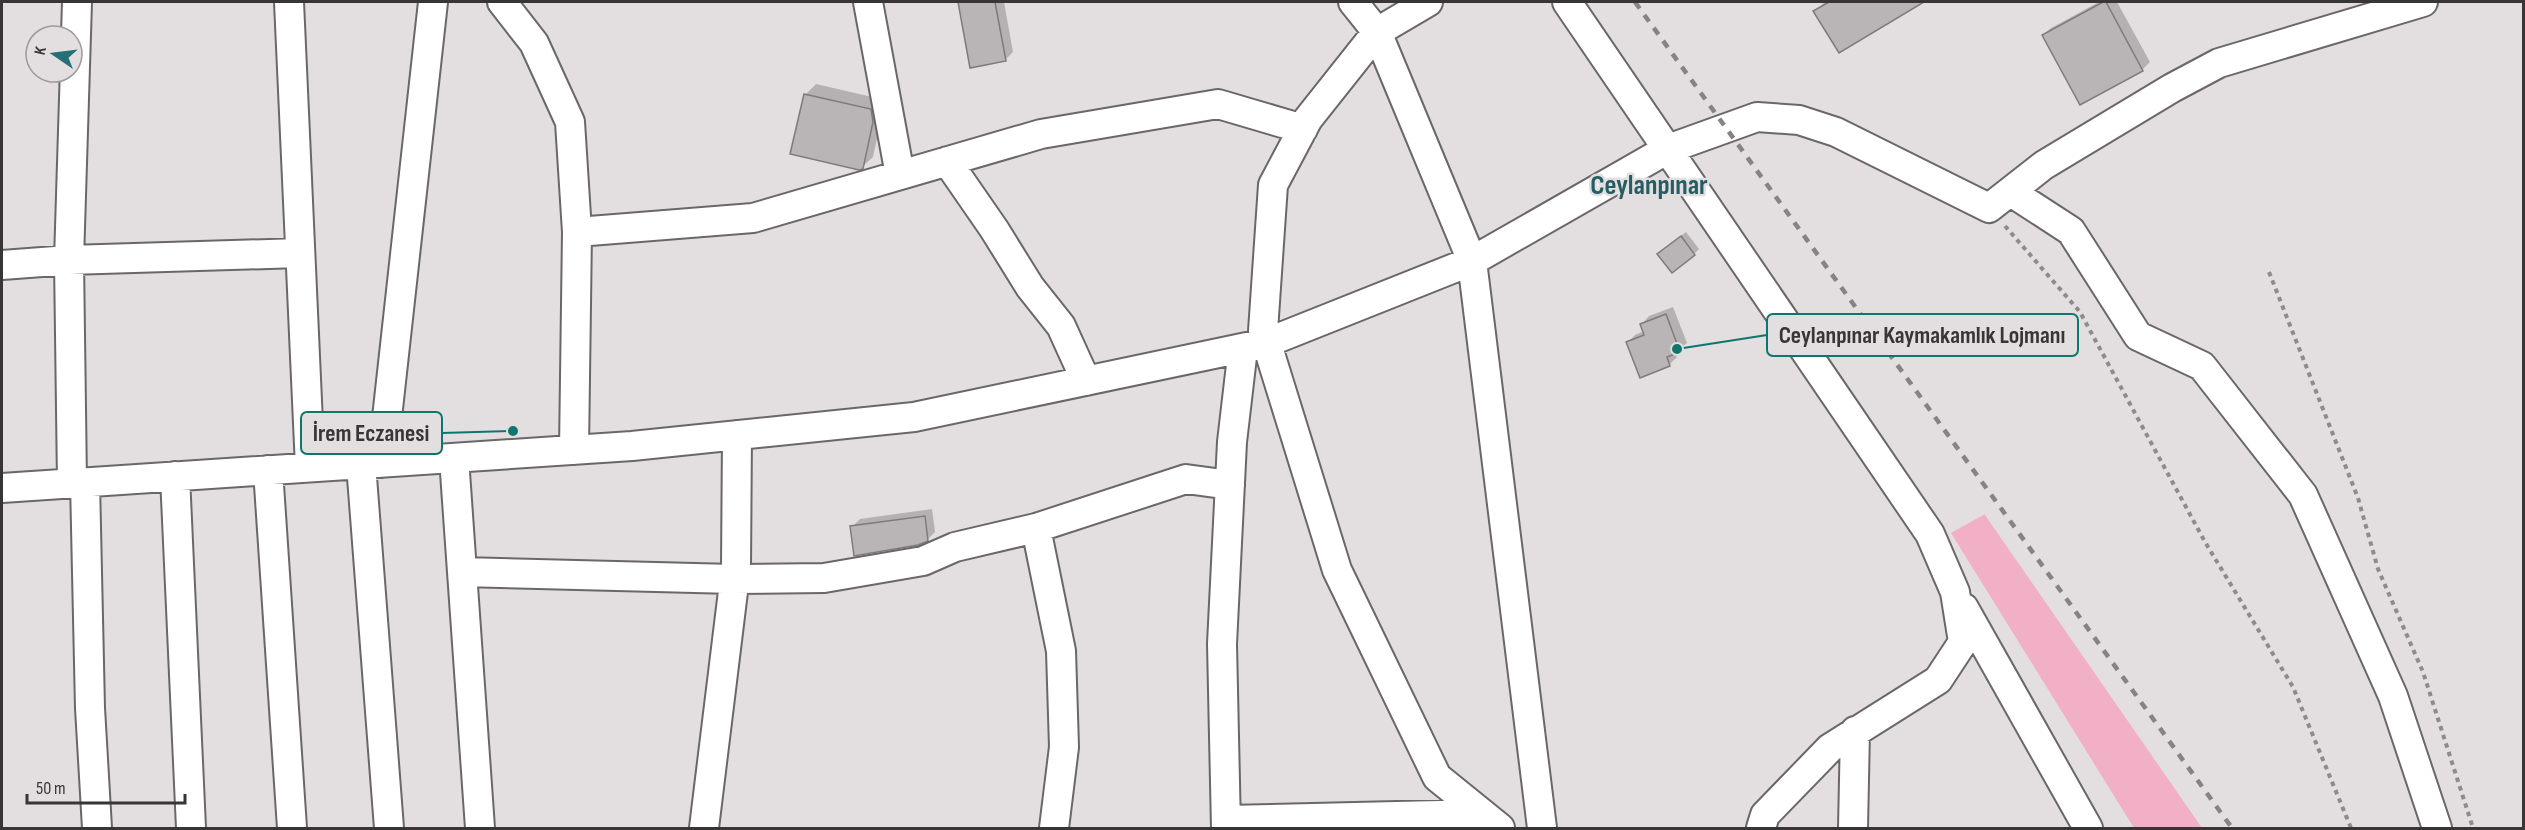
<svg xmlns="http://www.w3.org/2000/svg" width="2525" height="830" viewBox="0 0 2525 830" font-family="'Sofia Sans Condensed',sans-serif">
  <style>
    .green { fill: #f1b0c6 }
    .shadow { fill: #0003 }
    .building { fill: #b9b4b5; stroke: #7f7a7c; stroke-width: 1.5 }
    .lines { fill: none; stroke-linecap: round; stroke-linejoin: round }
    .minor-casing { stroke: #6b6768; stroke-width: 32 }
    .path { stroke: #8e8b8c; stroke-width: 4; stroke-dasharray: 4.5 4.5; stroke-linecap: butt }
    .minor { stroke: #fff; stroke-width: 28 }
    .rail { stroke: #868384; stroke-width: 4.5; stroke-dasharray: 8 8; stroke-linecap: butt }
    .labels { text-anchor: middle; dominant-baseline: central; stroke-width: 5; stroke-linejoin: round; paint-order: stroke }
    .district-label { font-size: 28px; font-weight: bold; fill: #245d64; stroke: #e3dedf }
    .leader { fill: none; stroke: #0f766e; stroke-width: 2 }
    .callout-dot { fill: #0f766e; stroke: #e3dedf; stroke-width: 2 }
    .callout { fill: #e3dedf; stroke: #0f766e; stroke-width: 2 }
    .callout-label { font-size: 24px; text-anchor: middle; font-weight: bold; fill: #373536 }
  </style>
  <rect width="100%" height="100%" fill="#e3dedf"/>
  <path class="green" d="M1985 514V515L2202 828H2134L1951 533Z"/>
  <path class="shadow" d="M959 2H1004L1013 52 1005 60 971 66Z
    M1825 2H1921L1840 51 1815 11Z
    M2099 2H2117L2150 62 2142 70 2080 103 2043 35 2051 28Z
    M816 84 881 99 883 111 873 157 862 167 805 95Z
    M1686 232 1699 249 1694 254 1664 249Z
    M1673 307 1687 343 1675 352 1677 357 1669 365 1628 342 1635 335 1644 331 1642 324 1649 316Z
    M932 509 935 532 927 540 852 527 860 519Z"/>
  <path class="building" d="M958 2H995L1006 61 970 68Z
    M1829 2H1924L1839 53 1813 11Z
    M2103 2H2106L2143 71 2080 105 2042 35Z
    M804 94 871 109 873 122 863 169 859 170 790 154Z
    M1681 236 1695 255 1672 273 1657 254Z
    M1666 314 1680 352 1667 357 1670 366 1640 378 1626 342 1644 335 1640 324Z
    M925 516 928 541 918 545 854 556 850 526Z"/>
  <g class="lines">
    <g class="minor-casing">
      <path id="minor" d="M289 2 310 467
        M502 2 534 43 570 122 577 232 574 450
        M868 2 900 175
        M1353 2 1377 32 1472 261 1542 828
        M1428 2 1377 32 1308 119 1273 185 1263 331 1337 570 1437 777 1500 828
        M1567 2 1930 534 1955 592 1963 642 1938 680 1830 748 1765 815 1761 828
        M947 161 994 229 1030 287 1061 326 1086 381
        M2011 192 2071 231 2138 336 2202 366 2303 495 2393 696 2437 828
        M577 232 753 218 1041 134 1218 104 1303 129
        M2 265 69 260 300 253
        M454 458 480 828
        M382 463 433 2
        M361 464 389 828
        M268 470 292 828
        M175 476 191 828
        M85 482 90 708 97 828
        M72 483 69 260 77 2
        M2 488 632 446 914 417 1266 343 1472 261 1668 149 1757 117 1799 120 1836 132 1989 208 2044 165 2172 88 2219 63 2423 2
        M1036 528 1061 651 1064 747 1054 828
        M462 572 734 579 824 578 923 561 955 547 1036 528 1186 479 1230 485
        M1964 608 2088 828
        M1226 820 1482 814
        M704 828 736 567 737 435
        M1226 828 1222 644 1232 442 1243 348
        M1853 828 1855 731"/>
    </g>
    <path class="path" d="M2005 226 2080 312 2205 542 2293 687 2351 828
      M2269 272 2358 498 2378 569 2423 672 2473 828"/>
    <use href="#minor" class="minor"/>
    <path class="rail" d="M1635 2 2232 828"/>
  </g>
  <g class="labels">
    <g class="district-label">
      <text x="1649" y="185">Ceylanpınar</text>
    </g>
  </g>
  <path class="leader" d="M1677 349L1767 335M513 431L442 433"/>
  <g class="callout-dot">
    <circle cx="1677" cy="349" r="6"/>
    <circle cx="513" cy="431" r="6"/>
  </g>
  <g class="callout">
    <rect x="1767" y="314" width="311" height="42" rx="6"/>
    <rect x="301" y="412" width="141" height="42" rx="6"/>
  </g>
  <g class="callout-label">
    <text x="1922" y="343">Ceylanpınar Kaymakamlık Lojmanı</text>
    <text x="371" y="441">İrem Eczanesi</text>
  </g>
  <rect width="2525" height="830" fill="none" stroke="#373536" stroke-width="6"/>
  <g transform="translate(54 54) rotate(284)"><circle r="28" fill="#e3dedf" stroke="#9e9a9b" stroke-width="1.5"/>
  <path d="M0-4.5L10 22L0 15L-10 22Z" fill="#256f78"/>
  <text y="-9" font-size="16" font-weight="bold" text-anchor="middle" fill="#373536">K</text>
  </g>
  <path d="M27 794v9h158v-9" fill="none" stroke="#373536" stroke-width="3"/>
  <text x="36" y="794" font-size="18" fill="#373536" stroke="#e3dedf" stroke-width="4.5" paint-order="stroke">50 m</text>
</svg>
